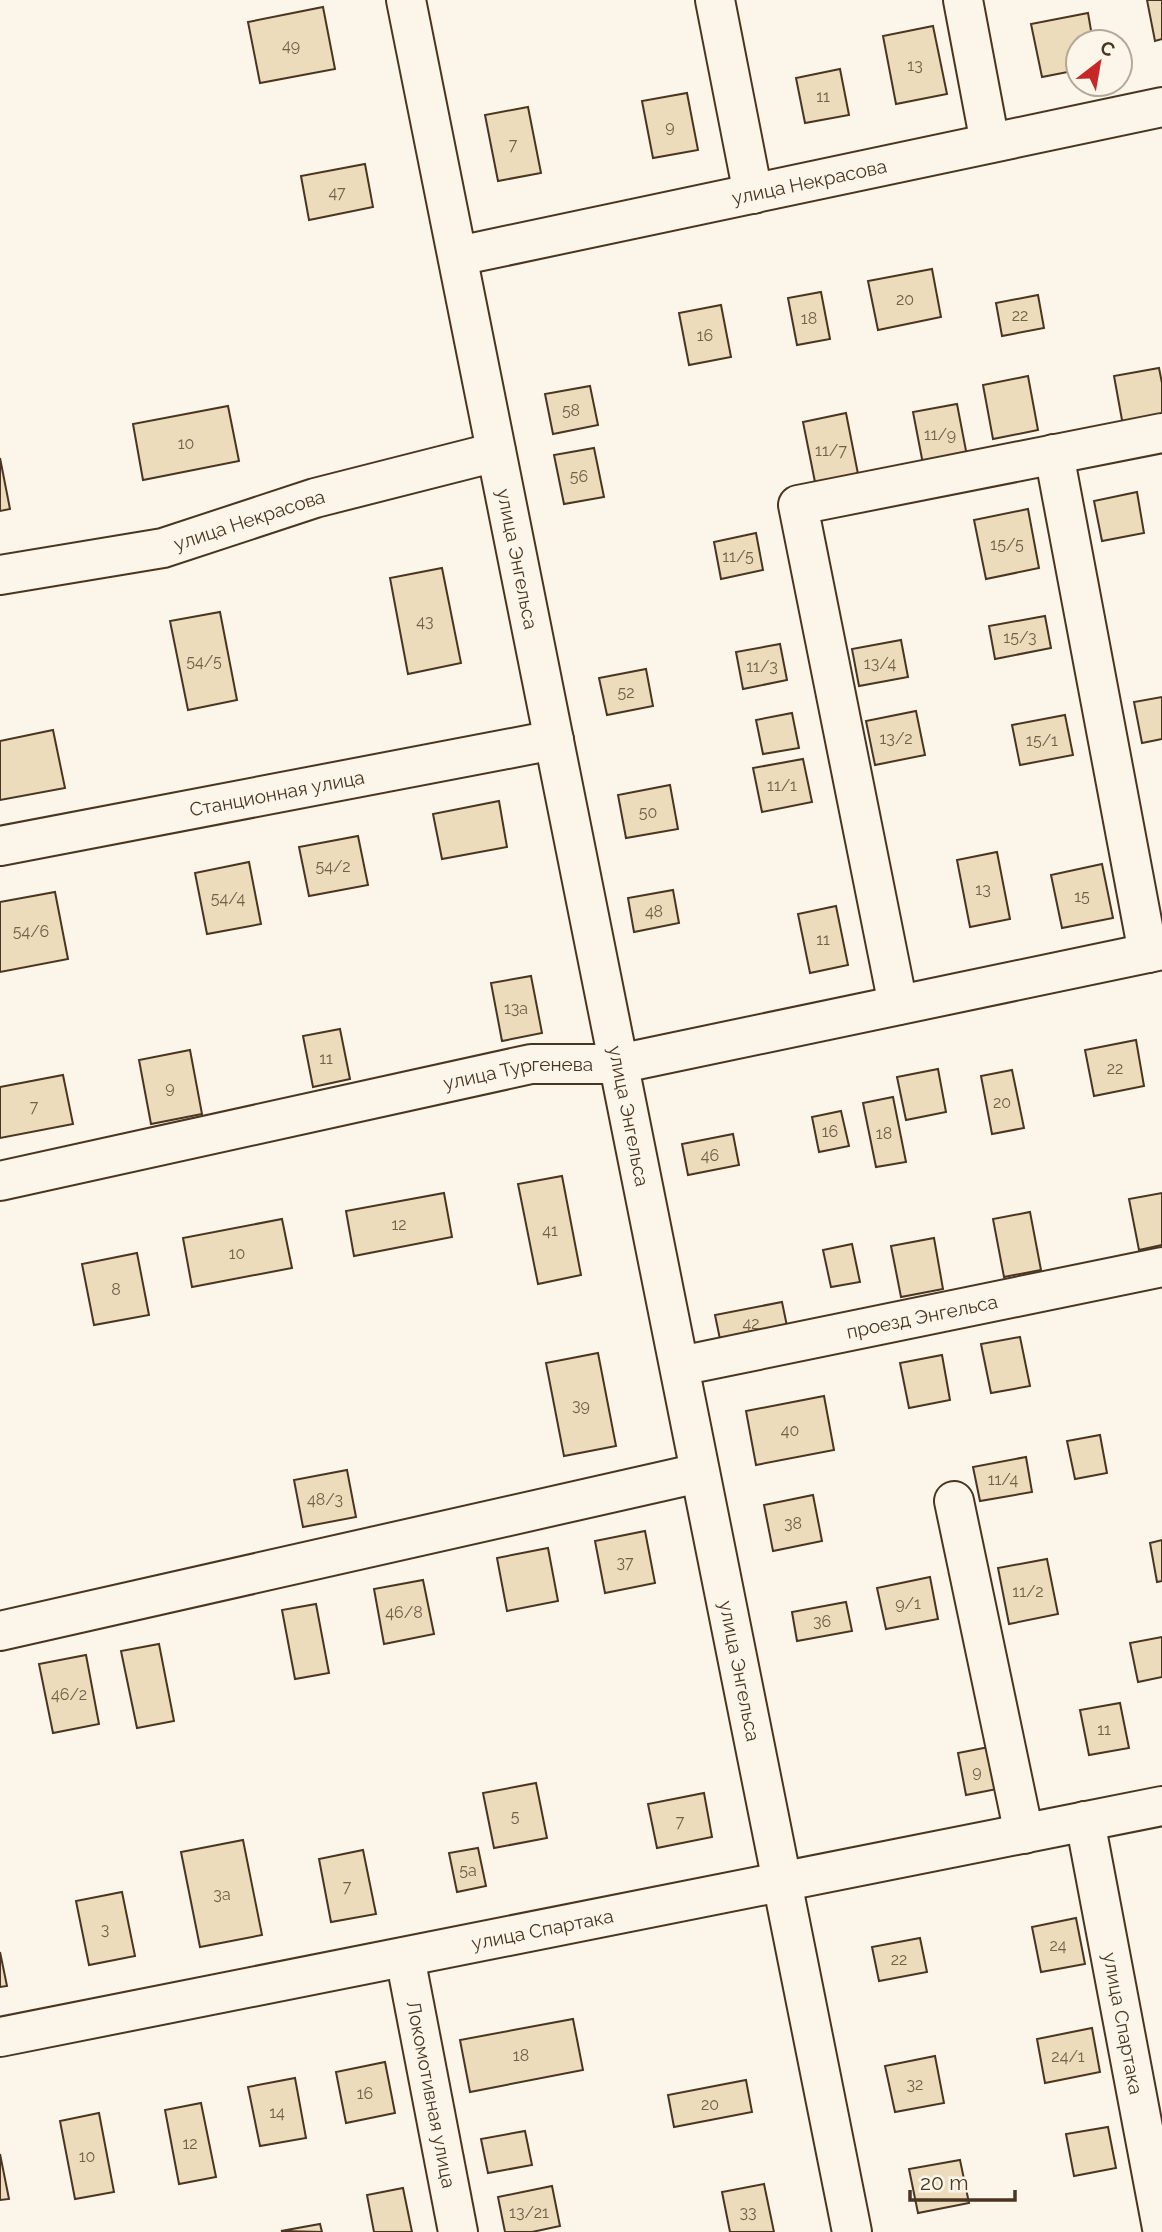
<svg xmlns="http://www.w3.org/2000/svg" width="1162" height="2232" viewBox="0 0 1162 2232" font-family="Raleway,sans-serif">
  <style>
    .building { fill: #ecdcbc; stroke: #4a3520; stroke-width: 2 }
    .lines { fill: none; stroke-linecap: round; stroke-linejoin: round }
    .minor-casing { stroke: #4a3520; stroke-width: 42 }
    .minor { stroke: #fbf6e9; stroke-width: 38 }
    .labels { text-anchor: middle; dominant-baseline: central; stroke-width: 5; stroke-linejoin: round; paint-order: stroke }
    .number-label { font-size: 16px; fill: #725f47 }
    .street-label { font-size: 19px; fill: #4a3520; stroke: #fbf6e9 }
  </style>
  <rect width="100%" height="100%" fill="#fbf6e9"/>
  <path class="building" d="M1147 0H1162V39L1155 41Z
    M323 7 335 69 260 83 248 22Z
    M1088 13 1093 42H1078V70L1042 77 1031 24Z
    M933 26 947 94 896 104 883 36Z
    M840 69 849 115 805 123 796 78Z
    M687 93 698 150 653 158 642 101Z
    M528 107 541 173 498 181 485 115Z
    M365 164 373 207 309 220 301 176Z
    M932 269 941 317 878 330 868 281Z
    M821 292 830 339 797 345 788 298Z
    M1038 295 1044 328 1002 336 996 303Z
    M721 305 731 357 689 365 679 313Z
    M1159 368 1162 383V423L1124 431 1114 376Z
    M1028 376 1038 430 993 439 983 385Z
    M590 386 598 425 553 434 545 394Z
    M957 404 967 456 923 464 913 412Z
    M228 406 239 461 143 480 133 424Z
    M846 413 859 479 816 487 803 422Z
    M594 448 604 497 564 504 554 455Z
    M0 458 10 509 0 511Z
    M1137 492 1144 533 1102 541 1094 501Z
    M1028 509 1039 568 986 579 974 520Z
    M756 533 763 570 721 579 714 542Z
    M442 568 461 663 408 674 390 578Z
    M220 612 237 700 188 710 170 621Z
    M1045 616 1051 648 995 659 989 626Z
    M901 640 908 677 859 686 852 649Z
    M780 644 787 680 743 689 736 652Z
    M646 669 653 706 607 715 599 678Z
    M1162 697V739L1142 743 1134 702Z
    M916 711 925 755 875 765 866 721Z
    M792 713 799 748 763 754 756 720Z
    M1065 715 1073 755 1020 765 1012 725Z
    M53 730 65 788 0 800V741Z
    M803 759 812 802 762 812 753 768Z
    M670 785 678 829 626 838 618 795Z
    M499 801 507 847 442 859 433 814Z
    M358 836 368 885 309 896 299 847Z
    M997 852 1010 919 970 927 957 860Z
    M249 862 261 924 207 934 195 873Z
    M1102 864 1113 918 1062 928 1051 875Z
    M673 890 679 923 634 932 628 898Z
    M55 892 68 959 0 972V902Z
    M836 906 848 965 810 973 798 914Z
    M531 976 542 1033 502 1041 491 983Z
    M340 1029 350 1079 313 1087 303 1036Z
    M1136 1040 1144 1086 1094 1096 1085 1050Z
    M190 1050 202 1114 151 1124 139 1060Z
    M938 1069 946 1112 906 1120 897 1077Z
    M1012 1070 1024 1128 992 1134 981 1076Z
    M63 1075 73 1124 0 1138V1087Z
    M893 1097 906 1162 876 1167 863 1103Z
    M841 1111 849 1146 819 1152 812 1117Z
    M733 1134 739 1165 688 1175 682 1144Z
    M562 1176 581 1275 538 1284 518 1184Z
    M444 1193 452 1237 354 1256 346 1211Z
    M1162 1193V1245L1139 1250 1129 1199Z
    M1030 1212 1041 1270 1004 1277 993 1219Z
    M282 1219 292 1268 192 1287 183 1238Z
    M934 1238 943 1289 901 1297 891 1246Z
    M852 1244 860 1282 831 1287 823 1250Z
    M137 1253 149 1315 94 1325 82 1264Z
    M782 1302 788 1331 721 1344 715 1315Z
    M1020 1337 1030 1386 991 1393 981 1344Z
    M598 1353 616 1446 564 1456 546 1363Z
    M942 1355 950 1400 909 1408 900 1363Z
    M824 1396 834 1450 756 1465 746 1411Z
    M1100 1435 1107 1473 1075 1479 1067 1441Z
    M1026 1457 1032 1492 980 1501 973 1467Z
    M347 1470 356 1517 303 1527 294 1480Z
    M813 1495 822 1541 773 1551 764 1505Z
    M645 1531 655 1583 605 1593 595 1541Z
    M1162 1540V1581L1157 1582 1150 1543Z
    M548 1548 558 1601 507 1611 497 1558Z
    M1047 1559 1058 1614 1009 1624 998 1568Z
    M930 1577 938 1619 886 1629 877 1588Z
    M423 1580 434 1634 384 1644 374 1589Z
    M846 1602 852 1631 797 1641 792 1612Z
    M316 1604 329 1673 295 1679 282 1610Z
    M1162 1637V1677L1138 1682 1130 1643Z
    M159 1644 174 1721 137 1728 121 1651Z
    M86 1655 99 1724 53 1733 39 1664Z
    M1120 1703 1129 1748 1089 1755 1080 1710Z
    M989 1747 997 1789 966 1795 958 1753Z
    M536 1783 547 1838 494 1848 483 1793Z
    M704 1793 712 1837 657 1848 648 1804Z
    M243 1840 262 1935 200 1947 181 1852Z
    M478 1848 486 1886 457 1892 449 1853Z
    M363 1850 376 1914 331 1922 319 1859Z
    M122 1892 135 1956 89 1965 76 1901Z
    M1076 1918 1085 1964 1041 1972 1032 1927Z
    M920 1938 927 1972 879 1981 872 1947Z
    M0 1952 7 1986 0 1987Z
    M573 2019 583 2070 470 2092 460 2040Z
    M1092 2028 1100 2072 1045 2083 1037 2039Z
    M935 2056 944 2103 895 2112 885 2066Z
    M385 2062 395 2113 346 2123 336 2072Z
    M295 2078 306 2138 260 2146 248 2087Z
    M746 2080 752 2112 674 2127 668 2095Z
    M201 2103 216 2177 179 2184 165 2110Z
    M99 2113 114 2192 75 2199 60 2121Z
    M1108 2127 1116 2168 1074 2176 1066 2134Z
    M525 2131 532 2165 488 2173 481 2139Z
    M0 2154 9 2199 0 2200Z
    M960 2160 969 2203 918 2213 909 2169Z
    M764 2184 774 2232H730L722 2192Z
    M552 2186 560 2226 532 2232H505L498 2197Z
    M403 2188 412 2232H374L367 2195Z
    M320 2224 322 2232 281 2231Z"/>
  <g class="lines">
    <g class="minor-casing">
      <g id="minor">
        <path id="s1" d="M406 0 852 2232"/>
        <path d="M715 0 753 194"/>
        <path d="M963 0 990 143"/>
        <path id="s2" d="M458 256 1162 107"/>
        <path d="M1054 454 1148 953"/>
        <path id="s3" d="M0 575 163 548 315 498 496 452"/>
        <path id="s4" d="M0 846 554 740"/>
        <path d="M898 1005 798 505 1162 433"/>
        <path id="s5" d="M0 1181 531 1064H618L1162 950"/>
        <path id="s6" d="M680 1366 1162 1267"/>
        <path d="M954 1501 1024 1834"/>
        <path d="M0 1631 699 1473"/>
        <path id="s7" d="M1085 1821 1162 2228"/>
        <path id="s8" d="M405 1957 458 2232"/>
        <path id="s9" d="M0 2037 1162 1806"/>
      </g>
    </g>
    <use href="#minor" class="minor"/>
  </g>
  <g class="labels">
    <g class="number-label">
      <text x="291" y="45">49</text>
      <text x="915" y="65">13</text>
      <text x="823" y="96">11</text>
      <text x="670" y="126">9</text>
      <text x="513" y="144">7</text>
      <text x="337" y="192">47</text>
      <text x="905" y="299">20</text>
      <text x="1020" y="315">22</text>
      <text x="809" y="318">18</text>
      <text x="705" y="335">16</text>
      <text x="571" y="410">58</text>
      <text x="940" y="434">11/9</text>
      <text x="186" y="443">10</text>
      <text x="831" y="450">11/7</text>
      <text x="579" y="476">56</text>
      <text x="1007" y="544">15/5</text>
      <text x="738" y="556">11/5</text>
      <text x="425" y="621">43</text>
      <text x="1020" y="637">15/3</text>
      <text x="204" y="661">54/5</text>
      <text x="880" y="663">13/4</text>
      <text x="762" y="666">11/3</text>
      <text x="626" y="692">52</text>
      <text x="896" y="738">13/2</text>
      <text x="1042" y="740">15/1</text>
      <text x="782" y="785">11/1</text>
      <text x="648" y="812">50</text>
      <text x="333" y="866">54/2</text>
      <text x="983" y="889">13</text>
      <text x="1082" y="896">15</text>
      <text x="228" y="898">54/4</text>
      <text x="654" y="911">48</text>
      <text x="31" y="931">54/6</text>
      <text x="823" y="939">11</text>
      <text x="516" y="1008">13а</text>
      <text x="326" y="1058">11</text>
      <text x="1115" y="1068">22</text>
      <text x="170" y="1087">9</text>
      <text x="1002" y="1102">20</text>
      <text x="34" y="1106">7</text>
      <text x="830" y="1131">16</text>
      <text x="884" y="1133">18</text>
      <text x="710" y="1155">46</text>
      <text x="399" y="1224">12</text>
      <text x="550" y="1230">41</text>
      <text x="237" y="1253">10</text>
      <text x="116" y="1289">8</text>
      <text x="751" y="1323">42</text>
      <text x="581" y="1405">39</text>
      <text x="790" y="1430">40</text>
      <text x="1003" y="1479">11/4</text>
      <text x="325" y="1499">48/3</text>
      <text x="793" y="1523">38</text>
      <text x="625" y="1562">37</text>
      <text x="1028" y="1591">11/2</text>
      <text x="908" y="1603">9/1</text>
      <text x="404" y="1612">46/8</text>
      <text x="822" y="1621">36</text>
      <text x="69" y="1694">46/2</text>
      <text x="1104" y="1729">11</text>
      <text x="977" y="1771">9</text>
      <text x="515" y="1816">5</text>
      <text x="680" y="1821">7</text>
      <text x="468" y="1870">5а</text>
      <text x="347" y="1886">7</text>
      <text x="222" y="1894">3а</text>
      <text x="105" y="1929">3</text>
      <text x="1058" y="1945">24</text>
      <text x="899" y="1959">22</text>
      <text x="521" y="2055">18</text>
      <text x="1068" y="2056">24/1</text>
      <text x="915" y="2084">32</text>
      <text x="365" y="2093">16</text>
      <text x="710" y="2104">20</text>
      <text x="277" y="2112">14</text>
      <text x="190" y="2143">12</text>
      <text x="87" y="2156">10</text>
      <text x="529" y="2212">13/21</text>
      <text x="748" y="2212">33</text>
    </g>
    <g class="street-label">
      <text stroke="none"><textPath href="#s2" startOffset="359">улица Некрасова</textPath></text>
      <text stroke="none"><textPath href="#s3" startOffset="256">улица Некрасова</textPath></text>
      <text stroke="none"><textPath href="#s1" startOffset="570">улица Энгельса</textPath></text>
      <text stroke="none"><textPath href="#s4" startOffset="282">Станционная улица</textPath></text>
      <text stroke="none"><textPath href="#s5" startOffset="530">улица Тургенева</textPath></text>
      <text stroke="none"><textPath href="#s1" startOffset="1138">улица Энгельса</textPath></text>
      <text stroke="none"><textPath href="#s6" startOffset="247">проезд Энгельса</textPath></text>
      <text stroke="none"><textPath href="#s1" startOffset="1704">улица Энгельса</textPath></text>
      <text stroke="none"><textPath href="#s9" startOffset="553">улица Спартака</textPath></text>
      <text stroke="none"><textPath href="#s7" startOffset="206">улица Спартака</textPath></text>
      <text stroke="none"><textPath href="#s8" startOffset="140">Локомотивная улица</textPath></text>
    </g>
  </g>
  <g transform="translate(1099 63) rotate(31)"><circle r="33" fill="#fbf6e9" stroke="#b4a999" stroke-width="2"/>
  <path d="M0-5L12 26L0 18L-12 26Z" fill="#c62828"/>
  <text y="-10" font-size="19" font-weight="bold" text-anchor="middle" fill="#4a3520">С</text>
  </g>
  <path d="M910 2190v10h105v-10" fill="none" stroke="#4a3520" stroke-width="3.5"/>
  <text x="920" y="2190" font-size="21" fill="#4a3520" stroke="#fbf6e9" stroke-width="5" paint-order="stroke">20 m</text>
</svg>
